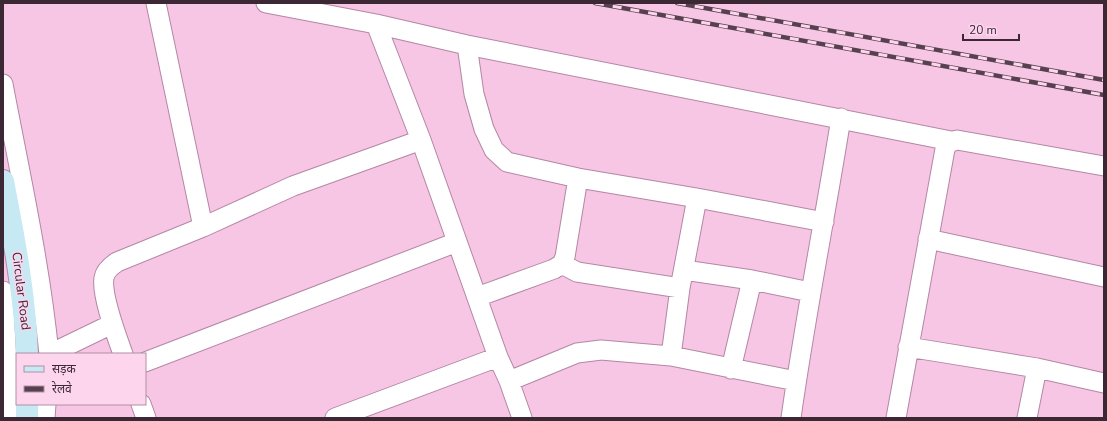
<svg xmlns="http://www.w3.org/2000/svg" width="1107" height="421" viewBox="0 0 1107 421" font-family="'Nunito Sans','Noto Sans Devanagari',sans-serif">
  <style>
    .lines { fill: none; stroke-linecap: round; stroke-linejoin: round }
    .minor-casing { stroke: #b487a4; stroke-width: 21 }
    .secondary-casing { stroke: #b487a4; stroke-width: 24 }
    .minor { stroke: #fff; stroke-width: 19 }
    .secondary { stroke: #c6e9f4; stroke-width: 22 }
    .rail-casing { stroke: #58414f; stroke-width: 4.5 }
    .rail { stroke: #fdd6ee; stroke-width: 3; stroke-dasharray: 9; stroke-linecap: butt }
    .labels { text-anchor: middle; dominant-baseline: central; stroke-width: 3; stroke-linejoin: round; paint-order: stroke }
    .street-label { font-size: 13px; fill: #3b2834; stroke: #fdd6ee }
  </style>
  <rect width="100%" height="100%" fill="#f6c6e4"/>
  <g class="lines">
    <g class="minor-casing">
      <path id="minor" d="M156 3 203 227
        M266 3 376 24 467 45 951 141
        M376 24 421 140 498 357 509 381 522 418
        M467 45 474 94 484 129 494 150 507 162 578 178 697 198 824 222
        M3 84C20 174 40 263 49 354
        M928 239 1104 277
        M562 264 577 272 680 288
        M684 270 752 280 810 292
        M3 291 9 398 7 418
        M477 297 554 269 562 264 565 257 578 178
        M908 347 1037 368 1104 383
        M50 354 112 324
        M123 354C117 337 101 295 104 278 105 271 111 266 117 262L203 227 293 186 421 140
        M671 356 680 288 697 198
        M145 362 457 242
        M731 369 752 280
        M509 381 577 353 601 350 671 356 796 381
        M141 404 146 418
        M45 418 46 404
        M335 418 498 357
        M791 418C805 318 825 218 841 118
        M896 418 945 149 948 143 957 140 1104 166
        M1027 418 1037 368"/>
    </g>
    <g class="secondary-casing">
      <path id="secondary" d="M3 181C14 238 25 295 27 354
        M27 418V404"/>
    </g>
    <use href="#minor" class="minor"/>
    <use href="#secondary" class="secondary"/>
    <g class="rail-casing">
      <path id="rail" d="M595 3 1104 95
        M677 3 1104 80"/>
    </g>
    <use href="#rail" class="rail"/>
  </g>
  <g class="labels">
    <g class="street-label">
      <text transform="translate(21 291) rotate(83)">Circular Road</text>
    </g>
  </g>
  <rect width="1107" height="421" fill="none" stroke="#3b2834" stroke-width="8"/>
  <rect x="16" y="353" width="130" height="52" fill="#fdd6ee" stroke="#af90a4"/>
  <rect x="24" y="366" width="20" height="6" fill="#c6e9f4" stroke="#af90a4"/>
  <text x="52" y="373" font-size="12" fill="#3b2834">सड़क</text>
  <rect x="24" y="386" width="20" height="6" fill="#58414f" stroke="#af90a4"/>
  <text x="52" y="393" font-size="12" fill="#3b2834">रेलवे</text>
  <path d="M963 34v6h56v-6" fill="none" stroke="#3b2834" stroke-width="2"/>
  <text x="969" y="34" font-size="12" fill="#3b2834" stroke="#fdd6ee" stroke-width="3" paint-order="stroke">20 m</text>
</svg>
